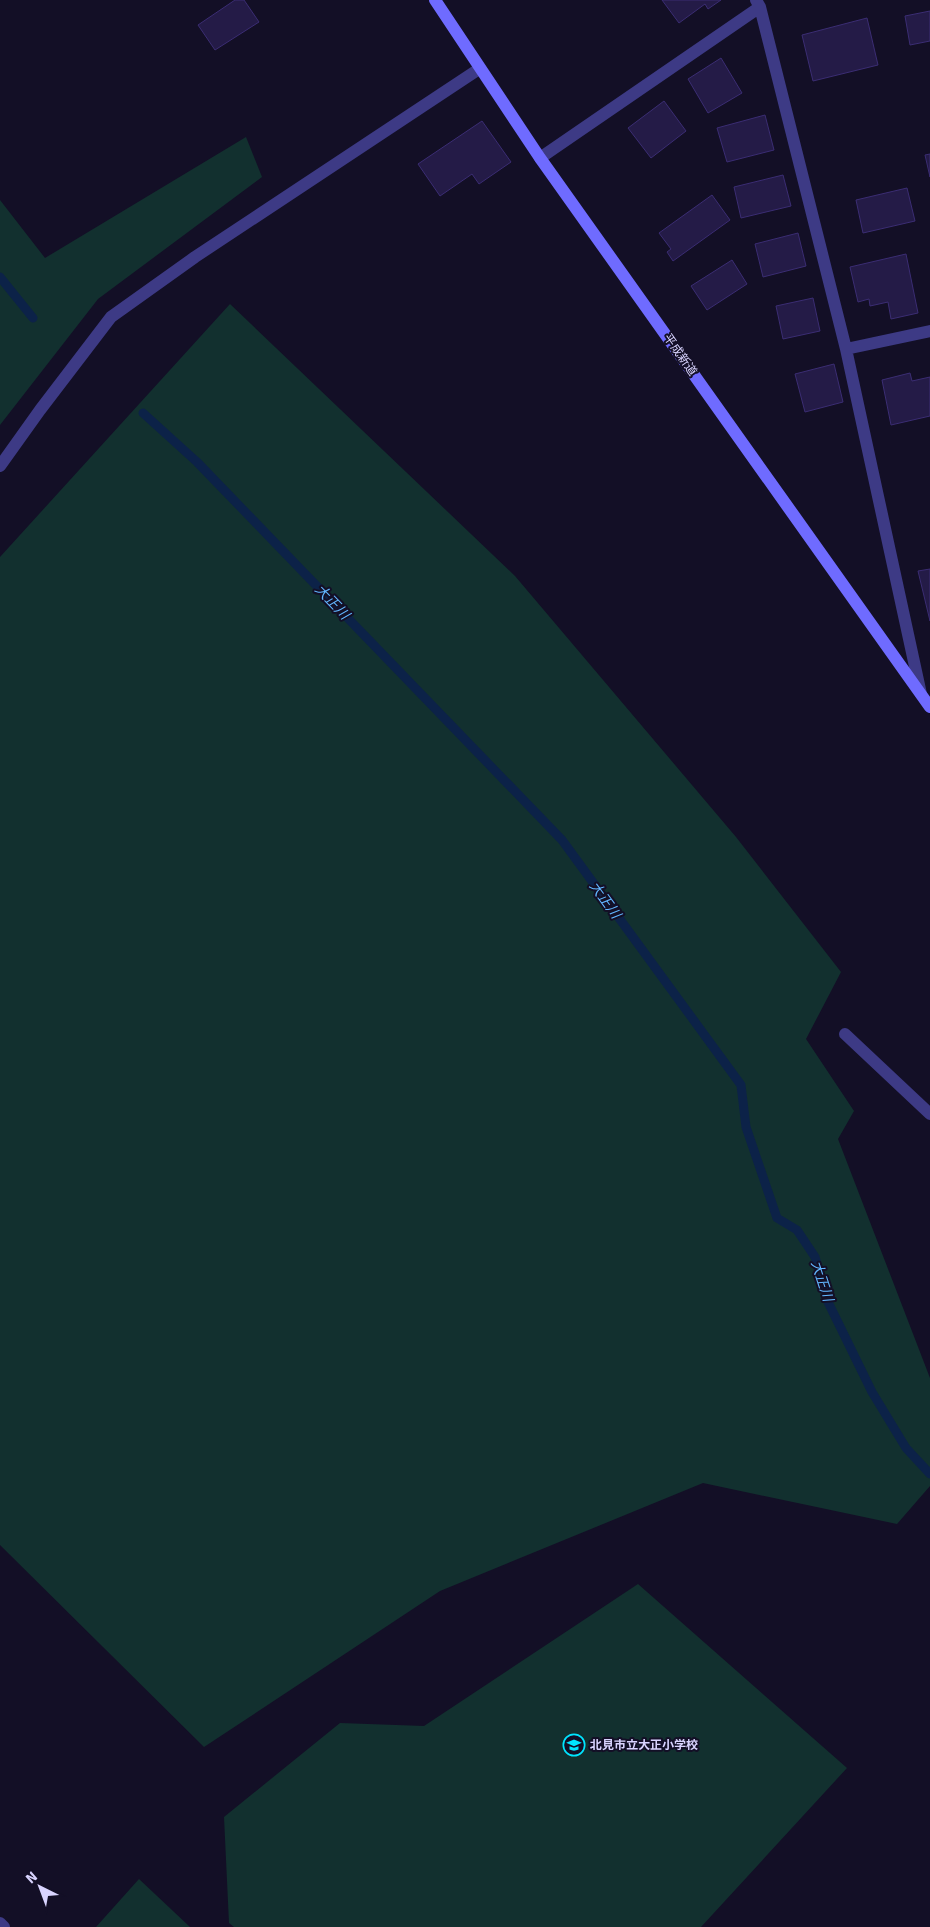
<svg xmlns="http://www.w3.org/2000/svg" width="930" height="1927" viewBox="0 0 930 1927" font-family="Signika,'Noto Sans JP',sans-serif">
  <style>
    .green { fill: #12302f }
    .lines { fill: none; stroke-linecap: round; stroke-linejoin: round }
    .stream { stroke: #0c2248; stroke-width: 9 }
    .building { fill: #241b47; stroke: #3b2d73 }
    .street { stroke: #3d3a85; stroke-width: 12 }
    .secondary { stroke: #6f6bff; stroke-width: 12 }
    .labels { text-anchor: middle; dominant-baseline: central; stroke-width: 4; stroke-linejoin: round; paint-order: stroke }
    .street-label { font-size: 12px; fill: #d9d4ff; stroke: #130f26 }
    .poi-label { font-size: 12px; font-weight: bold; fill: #d9d4ff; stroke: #130f26; text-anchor: start }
    .water-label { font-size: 14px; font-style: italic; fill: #62b6ff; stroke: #130f26 }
  </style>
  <rect width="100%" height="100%" fill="#130f26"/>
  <path class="green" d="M246 137 262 177 98 299 0 425V200L45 258Z
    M230 304 515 576 736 837 841 972 806 1039 854 1111 838 1139 930 1378V1486L897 1524 703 1483 440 1591 204 1747 0 1545V557Z
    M638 1584 847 1768 701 1927H234L229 1923 224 1817 340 1723 424 1726Z
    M139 1879 190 1927H96Z"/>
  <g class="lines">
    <path class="stream" d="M0 277 33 318
      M143 413 197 462 562 840 741 1085 746 1127 777 1218 797 1230 815 1257 828 1302 872 1392 906 1448 930 1474"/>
  </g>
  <path class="building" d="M235 0H244L259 22 215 50 198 25Z
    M662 0H721L708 9 705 4 679 23Z
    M930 11V41L910 45 905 16Z
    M867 18 878 65 813 81 802 35Z
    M721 58 742 93 708 113 688 79Z
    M664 101 686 131 651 158 628 128Z
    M765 115 774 150 727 162 717 128Z
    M482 121 511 162 479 184 472 174 440 196 418 164Z
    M930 154V177L925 155Z
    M783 175 791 206 741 218 734 187Z
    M907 188 915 221 863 233 856 200Z
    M712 195 730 220 673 261 667 252 671 249 659 233Z
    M798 233 806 266 763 277 755 244Z
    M906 254 918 313 891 319 888 302 870 306 869 299 858 302 850 267Z
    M732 260 747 284 707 310 691 286Z
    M813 298 820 331 783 339 776 306Z
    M834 364 843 402 805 412 795 374Z
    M910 373 912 381 930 377V416L891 425 882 380Z
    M930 569V621L918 571Z"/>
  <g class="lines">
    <path class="street" d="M756 0 760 7 846 349 921 694
      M540 158 760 7
      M846 349 930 331
      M0 466 40 410 111 317 195 257 479 69
      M845 1034 930 1114
      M0 1923 4 1927"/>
    <path class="secondary" d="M435 0 540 158 930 707"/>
  </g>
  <defs>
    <g id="school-ring" transform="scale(1.125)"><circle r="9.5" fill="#130f26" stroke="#00e5ff" stroke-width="1.5"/><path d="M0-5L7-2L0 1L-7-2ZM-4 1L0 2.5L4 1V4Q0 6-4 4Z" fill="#00e5ff"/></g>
  </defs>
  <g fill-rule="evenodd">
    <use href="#school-ring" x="574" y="1745"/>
  </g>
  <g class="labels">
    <g class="street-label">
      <text transform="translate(680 355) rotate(55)">平成新道</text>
    </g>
    <g class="poi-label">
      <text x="590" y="1745">北見市立大正小学校</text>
    </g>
    <g class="water-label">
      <text transform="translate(332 602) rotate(46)">大正川</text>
      <text transform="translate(605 900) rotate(54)">大正川</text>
      <text transform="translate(822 1281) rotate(72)">大正川</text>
    </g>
  </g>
  <g transform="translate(40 1887) rotate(318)" stroke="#130f26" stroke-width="4" paint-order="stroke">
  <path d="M0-4L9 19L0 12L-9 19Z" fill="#d9d4ff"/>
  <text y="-8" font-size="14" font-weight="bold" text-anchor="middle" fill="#d9d4ff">N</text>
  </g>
</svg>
